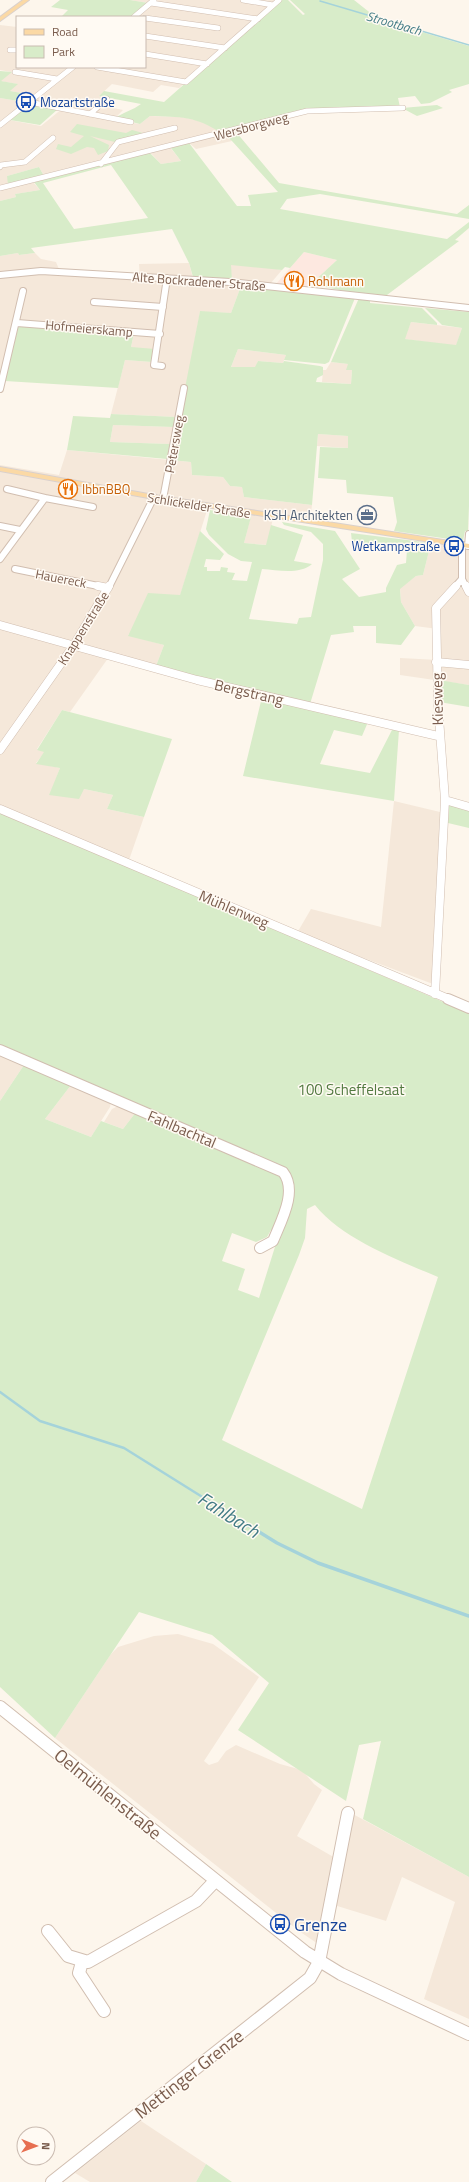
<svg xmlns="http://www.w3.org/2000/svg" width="469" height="2182" viewBox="0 0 469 2182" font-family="'Titillium Web',sans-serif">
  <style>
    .residential { fill: #f5e8da }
    .commercial { fill: #fde8e0 }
    .green { fill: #d8ecc9; fill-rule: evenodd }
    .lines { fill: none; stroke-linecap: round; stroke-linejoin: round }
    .stream-far2 { stroke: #a5d3da; stroke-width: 1.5 }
    .stream-far1 { stroke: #a5d3da; stroke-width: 2.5 }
    .stream { stroke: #a5d3da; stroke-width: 3.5 }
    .minor-far4-casing { stroke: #d1beb0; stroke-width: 6 }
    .minor-far3-casing { stroke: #d1beb0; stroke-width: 8 }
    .minor-far2-casing { stroke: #d1beb0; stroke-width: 9 }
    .minor-far1-casing { stroke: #d1beb0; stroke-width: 12 }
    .minor-casing { stroke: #d1beb0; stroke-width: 14 }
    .major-casing { stroke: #dad1cd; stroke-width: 2 }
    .minor-far4 { stroke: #fff; stroke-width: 5 }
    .minor-far3 { stroke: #fff; stroke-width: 6 }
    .minor-far2 { stroke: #fff; stroke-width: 8 }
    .minor-far1 { stroke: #fff; stroke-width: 10 }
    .minor { stroke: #fff; stroke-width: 12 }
    .major { fill: #fbd9a5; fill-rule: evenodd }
    .labels { text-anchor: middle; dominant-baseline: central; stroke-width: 3; stroke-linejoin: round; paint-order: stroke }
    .far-water-label { font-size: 13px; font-style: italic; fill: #437c86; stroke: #fffaf3 }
    .far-transit-label { font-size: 13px; fill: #164399; stroke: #fffaf3; text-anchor: start }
    .far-street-label { font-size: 13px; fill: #7a5c4d; stroke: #fffaf3 }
    .far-food-label { font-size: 13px; fill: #c56008; stroke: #fffaf3; text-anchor: start }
    .far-service-label { font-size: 13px; fill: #4e5e75; stroke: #fffaf3; text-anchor: end }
    .street-label { font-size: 15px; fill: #7a5c4d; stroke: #fffaf3 }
    .park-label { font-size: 15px; fill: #537a41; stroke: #fffaf3 }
    .near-street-label { font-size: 18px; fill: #7a5c4d; stroke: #fffaf3 }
    .near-transit-label { font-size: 18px; fill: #164399; stroke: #fffaf3; text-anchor: start }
    .near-water-label { font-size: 19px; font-style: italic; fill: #437c86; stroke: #fffaf3 }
  </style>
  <rect width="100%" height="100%" fill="#fdf6ec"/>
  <path class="residential" d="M130 0H276L179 88 161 85 153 92 112 84 99 96 107 97 98 105 123 110 113 120 140 124 150 116 182 117 206 122 232 141 196 149 187 141 169 146 181 161 161 164 148 150 44 176 39 167 7 176 33 182 40 190 15 194 16 197 0 201V98L24 102 4 119 41 126 63 108 31 102 38 95 9 91 17 84 0 81 11 72 0 70V25L17 27V67H145V17H130L147 3Z
    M18 253 19 255 35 253 41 259 56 262 61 274 140 279 139 264 189 263 194 282 241 286 231 313 200 312 183 404 177 417 111 414 125 360 152 362 131 347 134 333 14 322 0 378V256Z
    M230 264 265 267 282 270 270 284 232 280Z
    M411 322 462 328 456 346 404 339Z
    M238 349 286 355 283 363 258 361 256 367H231Z
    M331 362 348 364 352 370 351 384 322 382 323 370H326Z
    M113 425 173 427 170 444 110 442Z
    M318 434 349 436 348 448 317 446Z
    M67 450 191 462 192 475 223 477 230 486 242 487 244 497 312 505 310 519 274 514 267 545 244 543 252 512 209 504 180 596 128 635 164 645 156 666 111 654 70 712 62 710 37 749 45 752 36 763 60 768 50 795 84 789 113 795 107 809 144 817 129 860 0 805V465L59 475Z
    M431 543 469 549V685L400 675V658L438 660V629L415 626 401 602 400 588 416 576 423 575Z
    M394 801 440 812 433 984 297 933 311 909 381 927Z
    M0 1055 24 1065 0 1101Z
    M71 1085 111 1102 110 1107 91 1137 45 1119Z
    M118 1106 136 1112 123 1129 104 1122 112 1109Z
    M178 1634 213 1644 259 1677 204 1761 209 1765 218 1762 226 1751 236 1745 280 1764 302 1770 314 1784 322 1790 297 1836 337 1859 321 1946 299 1931 55 1738 111 1654 118 1647 154 1636Z
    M351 1813 469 1877V2019L424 1999 455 1902 402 1877 386 1921 334 1905Z
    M141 2121 206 2164 196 2182H90L75 2173Z"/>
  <path class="commercial" d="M304 252 337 260 311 284 309 288 276 284Z"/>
  <path class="green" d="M60 0H130L148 3 130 17H61L68 10 51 7Z
    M280 0H288L303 15 305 14 290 0H354L378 19 469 46V84L449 90 452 92 430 103 421 104 415 96 398 98 400 107 317 110 221 133C196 116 180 117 150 116L140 124 115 118C124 112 133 110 141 104L99 96 104 91 164 102Z
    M0 71 12 72 1 81 18 84 10 91 34 95 24 102 0 98Z
    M30 104 58 109 40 125 10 120Z
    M437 105 443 108 417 116 402 108Z
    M77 124 126 133 132 130 147 134 115 142 90 136 109 145 108 151 98 155 94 148 87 147 71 154 56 149 58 144 71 147 84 136 70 132Z
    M236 132 279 183 457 214 469 205V219L320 194 287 199 280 209 447 239 469 222V228L455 240 459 241 383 298 344 293V291L311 284 337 260 304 252 290 268 285 267 282 270 231 265 232 280 193 277 189 263 172 229 31 248 35 253 19 255 18 253 0 256V201L16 197 15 194 40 190 34 182 8 185 7 176 39 167 44 176 150 153 161 164 181 161 171 148 189 143 237 206H251L248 195 278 192 232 141 224 135ZM111 165 148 218 74 229 43 183Z
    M241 286 355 298 329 362 325 364 284 360 286 355 238 349 231 367H255L258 361 283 363 284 361 320 366 323 367V375L317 378 316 382 351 384 352 370H346L348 364 331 362 359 298 370 299V303L422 308 437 323V325L411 322 405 339 456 345 462 328 442 325 425 308 469 312V506L468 531H465L463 541 394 531 397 522 393 497 347 493 346 480 318 478 320 447 348 448V436L318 434 312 505 244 497 242 487 230 486 223 477 192 475 191 462 171 460 200 311 231 313Z
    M19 324 134 333 131 347 155 349 152 362 125 360 118 388 5 381Z
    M111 414 177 417 173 427 113 425 110 442 170 444 167 459 67 450 73 416 110 418Z
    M210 510 251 517 244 543 266 545 271 525 303 535 294 561 312 564C299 575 278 570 262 569L249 619 297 624 299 618 311 617 323 560V544L311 532 284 525 282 522 335 531 360 569 342 579 359 597 386 592V588L397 565 406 563 407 550 352 542 351 533 431 543 423 575 416 576 400 589 401 602 415 626 401 645 376 643V626H353L354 632 331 635 310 704 156 666 164 645 128 636 148 593 180 595 200 531 224 554 220 560 206 559 204 567H207V571H220L221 567 228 568 227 572 235 573 232 580 247 581 252 562 241 561 228 554 209 535 206 529Z
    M439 680 469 685V707L439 702Z
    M262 697 368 722 362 736 334 730 320 764 370 773 393 728 399 730 394 801 243 776Z
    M62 710 172 739 144 817 107 809 113 795 84 789 79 799 49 795 60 768 36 764 44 752 37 750Z
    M449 804 469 809V828L448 823Z
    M0 811 469 1013V1877L363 1819 381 1741 359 1745 346 1801 238 1730 269 1683 212 1635 139 1612 55 1738 0 1687V1101L24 1065 71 1085 45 1119 91 1137 101 1121 123 1129 136 1112 0 1046ZM315 1205C342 1239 398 1260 438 1277L362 1509 222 1440 299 1255 305 1238 307 1209ZM271 1230 279 1234 259 1298 238 1290 245 1269 222 1261 232 1233 256 1242 267 1237Z
    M206 2164 232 2182H196Z"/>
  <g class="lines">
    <path class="stream-far2" d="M320 1 469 45"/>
    <path class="stream-far1" d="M0 1392 40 1421 124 1448 244 1523"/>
    <path class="stream" d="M243 1522 277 1543 318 1563 469 1616"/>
    <g class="minor-far4-casing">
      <path id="minor-far4" d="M243 0 273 5
        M151 3 258 19
        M134 17 154 0
        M145 18 218 28
        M145 36 225 48
        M10 50H17
        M145 54 207 64
        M97 67 186 82 279 0
        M15 72 57 79
        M29 102 131 122
        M90 114 107 99
        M0 125 73 67
        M101 164 118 142 175 128
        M0 167 1 165 25 162 53 138
        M0 188 307 111 403 108"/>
    </g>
    <g class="minor-far3-casing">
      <path id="minor-far3" d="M0 275 41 271 230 282 469 308
        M94 302 163 307
        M17 323 160 334
        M162 366 154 365 167 278
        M0 389 23 291
        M45 498 93 507
        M163 499 184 388
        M0 526 20 530
        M468 546 469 534
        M0 559 45 498 7 489
        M15 569 103 587
        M462 579 466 587
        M109 587 154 497
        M455 587 462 579V545"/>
    </g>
    <g class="minor-far2-casing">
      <path id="minor-far2" d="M98 586 108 588
        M456 586 436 608 438 704 445 800 469 807
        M466 586 469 592
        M0 625 197 680 438 736
        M436 662 469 665
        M0 750 74 645 109 586
        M0 809 451 1000
        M435 994 445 800"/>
    </g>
    <g class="minor-far1-casing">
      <path id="minor-far1" d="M448 999 469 1008
        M0 1050 283 1172C298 1191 281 1221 273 1241L260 1248"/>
    </g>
    <g class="minor-casing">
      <path id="minor" d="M0 1707 305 1952 341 1974 469 2034
        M48 1931 68 1956 88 1962 196 1901 215 1881
        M82 1962 79 1973 104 2011
        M52 2182 310 1978 319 1962 348 1813"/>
    </g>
    <g class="major-casing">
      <path id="major" d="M23 0H29L0 21V17Z
        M0 467 154 495 469 544V548L154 499 0 471Z"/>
    </g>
    <use href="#minor-far4" class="minor-far4"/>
    <use href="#minor-far3" class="minor-far3"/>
    <use href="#minor-far2" class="minor-far2"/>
    <use href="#minor-far1" class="minor-far1"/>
    <use href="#minor" class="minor"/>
    <use href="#major" class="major"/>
  </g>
  <defs>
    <g id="bus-ring" transform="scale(1)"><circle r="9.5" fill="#fffaf3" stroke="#1a4fb4" stroke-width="1.5"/><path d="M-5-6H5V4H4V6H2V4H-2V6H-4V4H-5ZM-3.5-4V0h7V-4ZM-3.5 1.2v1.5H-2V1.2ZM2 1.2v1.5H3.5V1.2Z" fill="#1a4fb4"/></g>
    <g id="restaurant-ring" transform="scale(1)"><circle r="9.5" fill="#fffaf3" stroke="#e8710a" stroke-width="1.5"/><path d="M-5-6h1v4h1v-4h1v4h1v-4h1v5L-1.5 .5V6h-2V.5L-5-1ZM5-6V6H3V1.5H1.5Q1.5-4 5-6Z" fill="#e8710a"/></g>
    <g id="office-ring" transform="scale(1)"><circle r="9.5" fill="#fffaf3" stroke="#5c6f8a" stroke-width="1.5"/><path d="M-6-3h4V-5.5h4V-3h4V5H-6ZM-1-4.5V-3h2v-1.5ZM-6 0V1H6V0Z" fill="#5c6f8a"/></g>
  </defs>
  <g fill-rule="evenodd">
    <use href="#bus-ring" x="26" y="102"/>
    <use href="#restaurant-ring" x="294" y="281"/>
    <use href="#restaurant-ring" x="68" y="489"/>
    <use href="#office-ring" x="367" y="515"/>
    <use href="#bus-ring" x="454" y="546"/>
    <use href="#bus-ring" x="280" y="1924"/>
  </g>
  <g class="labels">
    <g class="far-water-label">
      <text transform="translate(394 23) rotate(16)">Strootbach</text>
    </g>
    <g class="far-transit-label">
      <text x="40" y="102">Mozartstraße</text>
      <text x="440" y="546" text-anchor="end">Wetkampstraße</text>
    </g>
    <g class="far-street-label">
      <text transform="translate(251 126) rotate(-15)">Wersborgweg</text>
      <text transform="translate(199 281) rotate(4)">Alte Bockradener Straße</text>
      <text transform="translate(89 328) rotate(5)">Hofmeierskamp</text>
      <text transform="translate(174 444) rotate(-80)">Petersweg</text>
      <text transform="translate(199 505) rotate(9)">Schlickelder Straße</text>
      <text transform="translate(61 578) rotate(11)">Hauereck</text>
      <text transform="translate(83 628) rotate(-58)">Knappenstraße</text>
    </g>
    <g class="far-food-label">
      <text x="308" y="281">Rohlmann</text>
      <text x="82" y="489">IbbnBBQ</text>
    </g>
    <g class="far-service-label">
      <text x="353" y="515">KSH Architekten</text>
    </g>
    <g class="street-label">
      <text transform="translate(249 692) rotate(13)">Bergstrang</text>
      <text transform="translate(437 699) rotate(-91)">Kiesweg</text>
      <text transform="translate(234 909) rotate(23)">Mühlenweg</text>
      <text transform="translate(182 1129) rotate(23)">Fahlbachtal</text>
    </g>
    <g class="park-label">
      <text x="351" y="1089">100 Scheffelsaat</text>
    </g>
    <g class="near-street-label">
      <text transform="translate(108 1794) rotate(39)">Oelmühlenstraße</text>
      <text transform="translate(189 2074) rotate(-38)">Mettinger Grenze</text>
    </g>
    <g class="near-transit-label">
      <text x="294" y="1924">Grenze</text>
    </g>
    <g class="near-water-label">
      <text transform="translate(229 1514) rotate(32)">Fahlbach</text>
    </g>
  </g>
  <rect x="16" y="16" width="130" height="52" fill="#fffaf3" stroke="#cabbb1"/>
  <rect x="24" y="29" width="20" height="6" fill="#fbd9a5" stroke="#cabbb1"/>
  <text x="52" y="36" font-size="12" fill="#7a5c4d">Road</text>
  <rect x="24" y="46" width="20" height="12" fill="#d8ecc9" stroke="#cabbb1"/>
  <text x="52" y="56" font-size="12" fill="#7a5c4d">Park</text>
  <g transform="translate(36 2146) rotate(91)"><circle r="19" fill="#fffaf3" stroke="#cabbb1"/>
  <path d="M0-3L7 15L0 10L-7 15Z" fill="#e76f51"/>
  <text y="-6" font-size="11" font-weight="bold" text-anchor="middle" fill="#7a5c4d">N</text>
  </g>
</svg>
